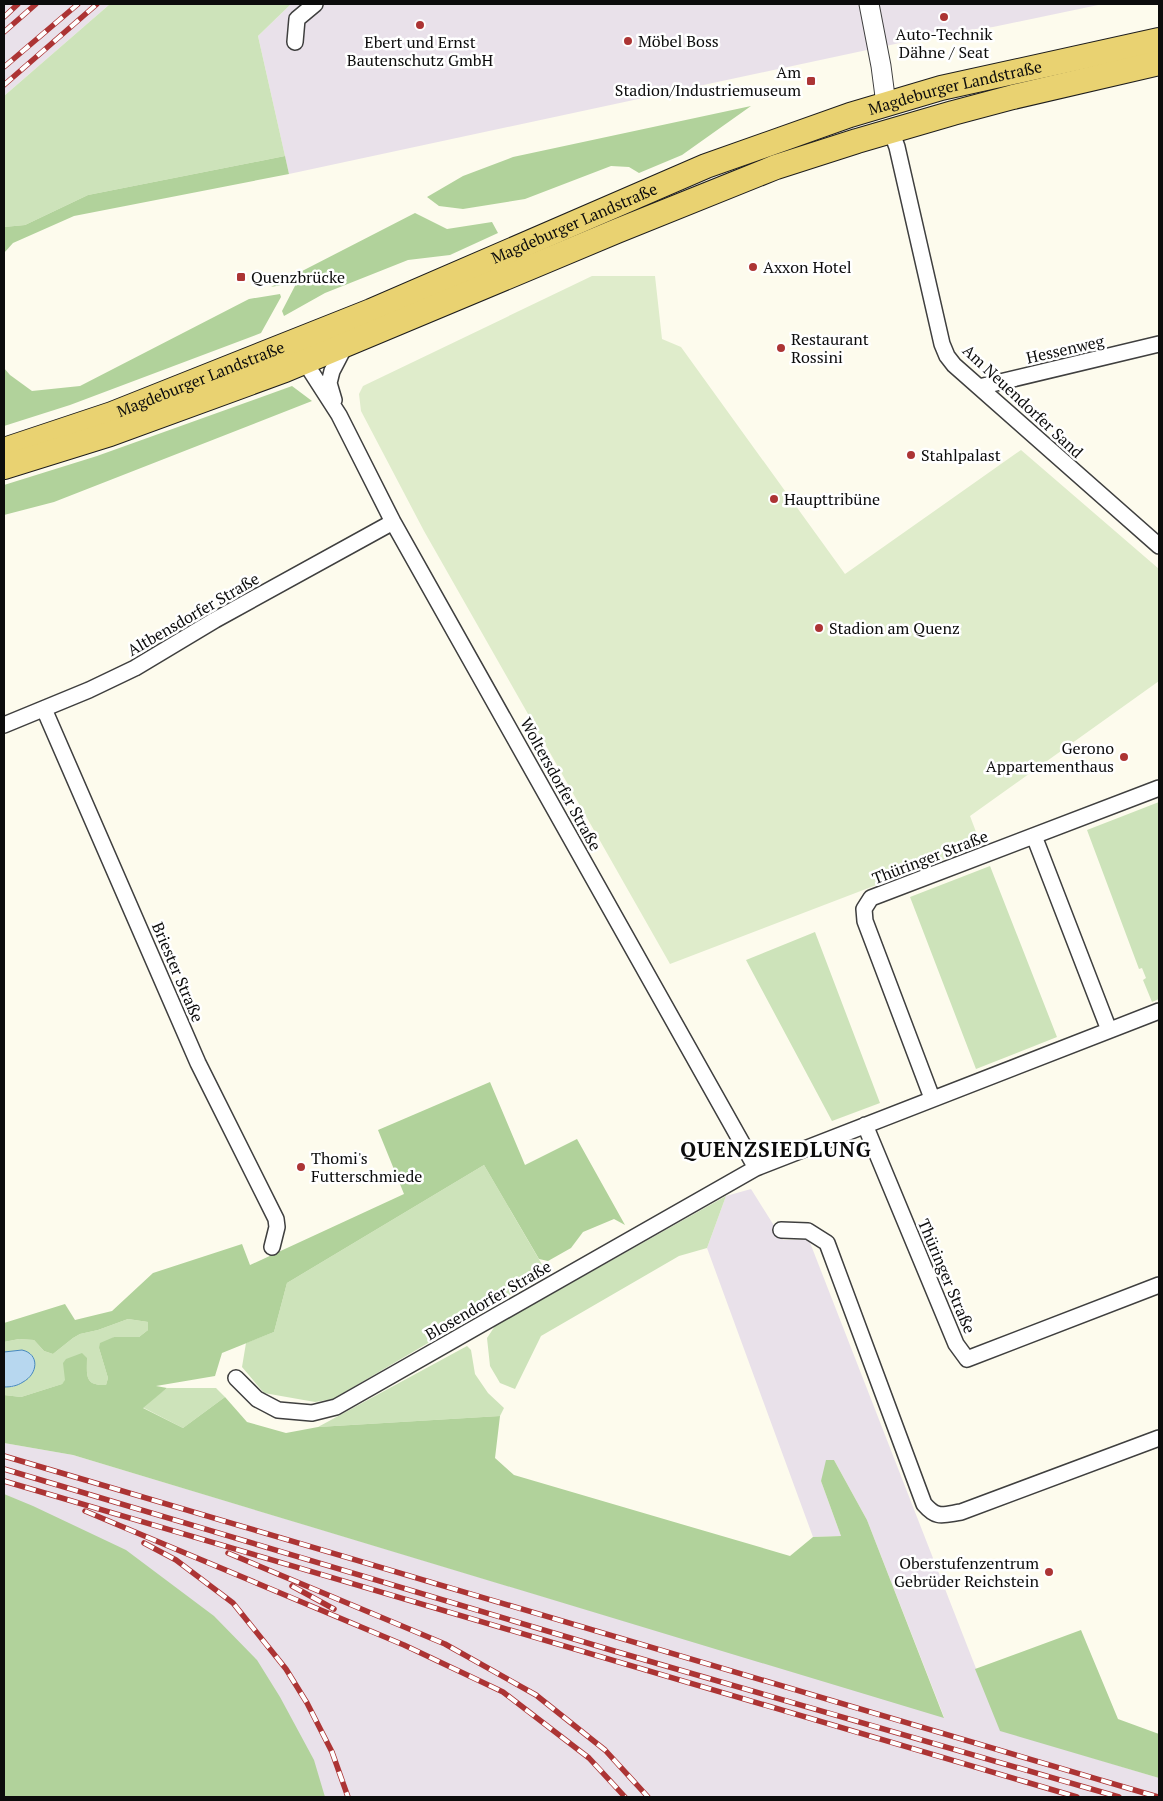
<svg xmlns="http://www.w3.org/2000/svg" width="1163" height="1801" viewBox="0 0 1163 1801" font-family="'PT Serif',serif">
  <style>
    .industrial { fill: #e9e1ea }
    .green { fill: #cde3ba }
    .forest { fill: #b1d29b }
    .pitch { fill: #dfeccb }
    .water { fill: #b7d7ef; stroke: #4688be }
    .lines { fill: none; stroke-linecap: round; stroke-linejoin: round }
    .minor-casing { stroke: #3f3f3f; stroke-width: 18 }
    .tertiary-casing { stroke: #3f3f3f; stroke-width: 21 }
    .primary-casing { stroke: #1d1d1d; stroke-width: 26 }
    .minor { stroke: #fff; stroke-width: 15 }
    .tertiary { stroke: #fff; stroke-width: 19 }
    .primary { stroke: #e9d271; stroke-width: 24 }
    .rail-casing { stroke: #ac3434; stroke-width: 5.5 }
    .rail { stroke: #fff; stroke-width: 4; stroke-dasharray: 11; stroke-linecap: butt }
    .poi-dot { fill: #ac3434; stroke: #fff; stroke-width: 2 }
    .labels { text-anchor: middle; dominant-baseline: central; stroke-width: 5; stroke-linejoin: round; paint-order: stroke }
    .poi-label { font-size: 16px; fill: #0c0c0c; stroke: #fff; text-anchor: start }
    .street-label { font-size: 16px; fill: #0c0c0c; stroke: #fff }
    .district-label { font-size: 21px; font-weight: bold; letter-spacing: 1px; fill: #0c0c0c; stroke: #fff }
  </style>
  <rect width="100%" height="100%" fill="#fdfbed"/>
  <path class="industrial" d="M4 4H110L4 96Z
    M291 4H1103L993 27 951 32 289 174 258 36Z
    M751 1189 783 1240H809L1000 1730 1159 1778V1797H4V1443L73 1455 944 1717 867 1520 834 1460 821 1481 841 1536 813 1537 707 1248 726 1196Z"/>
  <path class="green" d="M110 4H291L258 36 285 156 88 195 25 225 4 227V96Z
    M1159 802V999L1152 1002 1143 980 1146 978 1142 968 1139 969 1087 830Z
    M990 866 1057 1037 976 1069 910 897Z
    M815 932 880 1103 832 1121 746 960Z
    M484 1165 547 1273 333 1399 315 1402 264 1393 242 1367 246 1343 274 1332 287 1283Z
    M726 1196 707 1248 679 1256 541 1336 515 1389 500 1383 490 1366 487 1338 495 1326Z
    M128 1319 148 1322V1330L139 1337H114L99 1348 108 1378 106 1385C84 1386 87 1375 87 1358L62 1384 21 1397 4 1395V1387H14L22 1350 4 1352V1342L19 1339 34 1340 44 1351 53 1354 73 1338 80 1334 98 1330Z
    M467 1346 471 1350 475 1374 488 1393 504 1408 500 1416 318 1427Z
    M167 1388H216L225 1397 183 1428 142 1407Z"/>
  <path class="forest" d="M751 106 682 155 639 173 629 167 611 166 525 199 463 209 439 206 427 197 463 176 513 157Z
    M285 156 289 174 74 216 13 243 4 253V227L25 225 88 195Z
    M415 213 447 229 492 222 498 233 450 255 408 260 325 293 284 316 282 311 297 282 271 287Z
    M280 294 281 297 261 333 70 405 4 426V368L10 375 32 391 80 386 249 299Z
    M292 386 312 401 54 502 4 515V485L97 456Z
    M490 1082 525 1165 577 1139 625 1225 614 1219 583 1232 571 1248 548 1261 539 1259 484 1165 287 1283 274 1332 222 1353 215 1376 156 1386 167 1388 143 1408 183 1428 225 1397 247 1422 286 1433 318 1427 500 1416 495 1458 514 1475 790 1556 813 1537 841 1536 821 1481 826 1460H834L867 1520 944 1718 73 1455 4 1443V1395L21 1397 62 1384 65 1380 63 1363 66 1359 82 1353 87 1358C87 1375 84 1386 106 1385L108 1378 99 1348 100 1343 114 1337H139L148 1330V1322L128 1319 98 1330 80 1334 73 1338 53 1354 44 1351 34 1340 19 1339 4 1342V1323L65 1304 75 1320 112 1311 153 1273 242 1244 250 1265 404 1194 378 1130Z
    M4 1494 33 1506 126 1550 214 1616 257 1660 280 1697 314 1760 325 1797H4Z
    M1081 1630 1118 1719 1159 1734V1778L1000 1731 975 1669Z"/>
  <path class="pitch" d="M592 276H655L662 339 681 347 845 574 1021 450 1159 569V681L970 816 981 845 670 964 424 531 361 411 359 394 363 386Z"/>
  <path class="water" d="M22 1350C40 1354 38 1374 23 1382 17 1386 11 1387 4 1387V1352Z"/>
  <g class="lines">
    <g class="minor-casing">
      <path id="minor" d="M295 42 297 19 315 4
        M891 131 897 147 942 344 947 356 954 365 1159 546
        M301 356 339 415 393 522 756 1168
        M979 387 1159 344
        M334 400 329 383 332 371 345 346
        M44 709 198 1063 276 1219 277 1227 272 1247
        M4 725 89 690 135 668 215 620 393 522
        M1034 836 1109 1030
        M932 1098 865 921 864 909 871 898 1159 788
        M865 1125 956 1344 967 1359 1159 1285
        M781 1230 808 1231 827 1243 924 1504C937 1519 942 1515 961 1512L1159 1438
        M236 1378 257 1399 278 1410 312 1413 336 1407 756 1168 1159 1011"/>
    </g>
    <g class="tertiary-casing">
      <path id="tertiary" d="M869 4 881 66 886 104"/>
    </g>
    <g class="primary-casing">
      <g id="primary">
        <path id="s1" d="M4 450 112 414 371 311 706 166 850 115 941 88 1159 40"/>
        <path d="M4 467 110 434 285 370 617 231 776 167 857 141 953 113 1013 97 1159 63"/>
      </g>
    </g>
    <use href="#minor" class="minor"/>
    <use href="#tertiary" class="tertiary"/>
    <use href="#primary" class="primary"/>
    <g class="rail-casing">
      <path id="rail" d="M4 17 18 4
        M4 32 36 4
        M4 67 78 4
        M4 85 97 4
        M4 1456 1158 1797
        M4 1469 621 1653 1119 1797
        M4 1481 1077 1797
        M85 1511 404 1645 503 1692 589 1758 625 1797
        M144 1543 176 1560 233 1603 286 1669 307 1703 332 1752 348 1797
        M228 1553 445 1644 536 1695 605 1750 648 1797
        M292 1586 334 1609"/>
    </g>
    <use href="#rail" class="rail"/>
  </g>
  <g class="poi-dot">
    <circle cx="944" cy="17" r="5"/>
    <circle cx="420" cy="25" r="5"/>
    <circle cx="628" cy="41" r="5"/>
    <rect x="806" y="76" width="10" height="10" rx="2.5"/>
    <circle cx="753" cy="267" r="5"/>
    <rect x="236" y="272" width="10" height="10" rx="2.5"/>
    <circle cx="781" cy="348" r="5"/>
    <circle cx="911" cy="455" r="5"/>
    <circle cx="774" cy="499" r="5"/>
    <circle cx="819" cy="628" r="5"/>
    <circle cx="1124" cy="757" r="5"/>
    <circle cx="301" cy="1167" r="5"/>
    <circle cx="1049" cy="1572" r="5"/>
  </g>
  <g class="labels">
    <g class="poi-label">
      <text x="944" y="34" text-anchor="middle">Auto-Technik<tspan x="944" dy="18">Dähne / Seat</tspan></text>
      <text x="638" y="41">Möbel Boss</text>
      <text x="420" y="42" text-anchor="middle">Ebert und Ernst<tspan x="420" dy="18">Bautenschutz GmbH</tspan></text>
      <text x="801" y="72" text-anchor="end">Am<tspan x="801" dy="18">Stadion/Industriemuseum</tspan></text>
      <text x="763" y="267">Axxon Hotel</text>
      <text x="251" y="277">Quenzbrücke</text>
      <text x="791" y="339">Restaurant<tspan x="791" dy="18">Rossini</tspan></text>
      <text x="921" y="455">Stahlpalast</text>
      <text x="784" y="499">Haupttribüne</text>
      <text x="829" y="628">Stadion am Quenz</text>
      <text x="1114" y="748" text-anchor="end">Gerono<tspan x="1114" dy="18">Appartementhaus</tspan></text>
      <text x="311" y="1158">Thomi's<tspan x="311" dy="18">Futterschmiede</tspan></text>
      <text x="1039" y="1563" text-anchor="end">Oberstufenzentrum<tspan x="1039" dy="18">Gebrüder Reichstein</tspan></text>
    </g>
    <g class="street-label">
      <text stroke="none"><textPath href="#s1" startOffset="1019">Magdeburger Landstraße</textPath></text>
      <text stroke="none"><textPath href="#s1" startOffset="614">Magdeburger Landstraße</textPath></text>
      <text transform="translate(1065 349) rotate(-13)">Hessenweg</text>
      <text stroke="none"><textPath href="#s1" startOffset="209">Magdeburger Landstraße</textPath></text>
      <text transform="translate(1023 401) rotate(43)">Am Neuendorfer Sand</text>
      <text transform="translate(193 614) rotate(-30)">Altbensdorfer Straße</text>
      <text transform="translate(561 784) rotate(61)">Woltersdorfer Straße</text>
      <text transform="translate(930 857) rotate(-21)">Thüringer Straße</text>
      <text transform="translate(178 972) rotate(67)">Briester Straße</text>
      <text transform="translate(947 1276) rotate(67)">Thüringer Straße</text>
      <text transform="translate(488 1300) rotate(-30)">Blosendorfer Straße</text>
    </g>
    <g class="district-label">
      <text x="776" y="1149">QUENZSIEDLUNG</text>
    </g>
  </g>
  <rect width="1163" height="1801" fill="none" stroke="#0c0c0c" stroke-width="10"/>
</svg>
